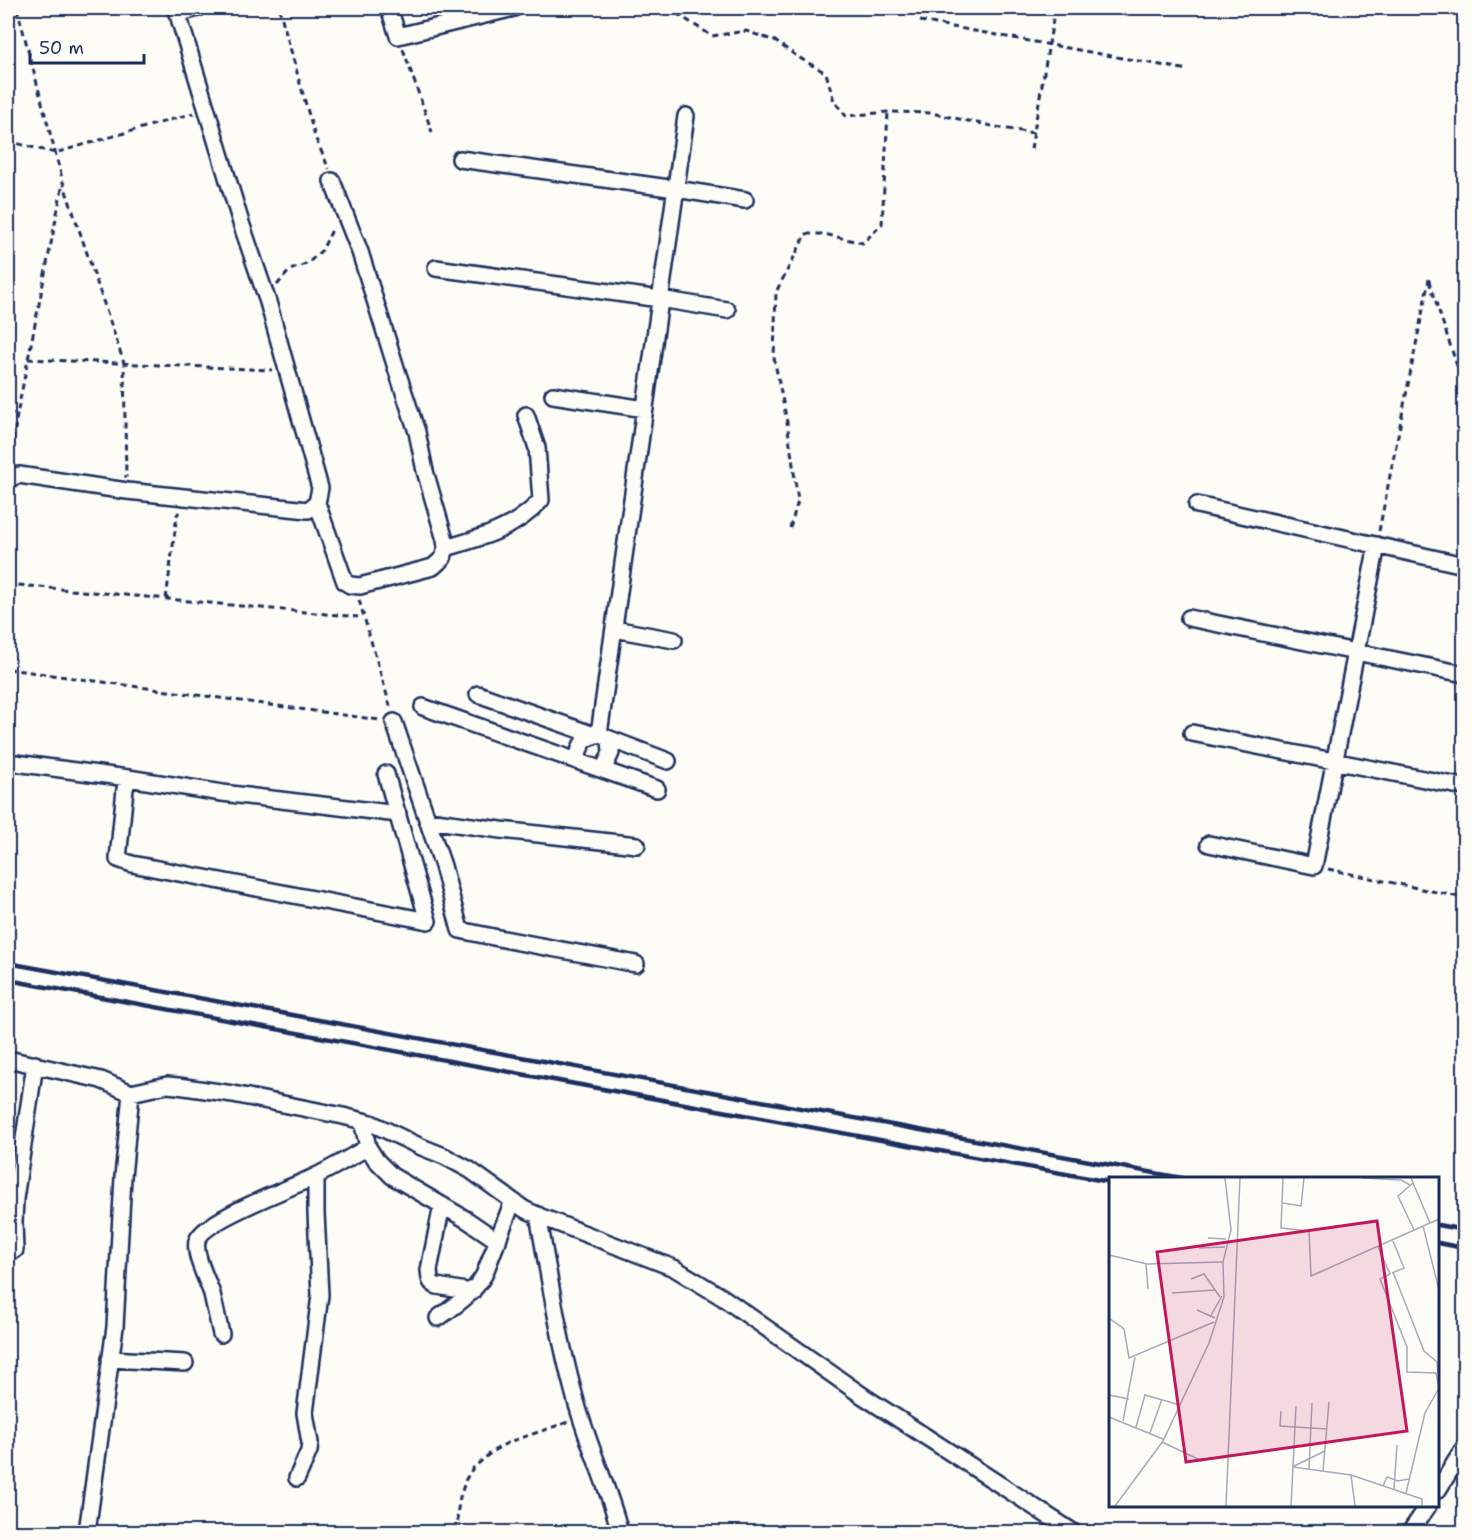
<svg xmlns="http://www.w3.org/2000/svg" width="1472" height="1540" viewBox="0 0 1472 1540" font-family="'Shantell Sans',sans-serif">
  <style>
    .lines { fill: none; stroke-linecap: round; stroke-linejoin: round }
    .minor-casing { stroke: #1b2f5e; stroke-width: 20 }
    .path { stroke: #1b2f5e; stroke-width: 3; stroke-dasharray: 6 4.5; stroke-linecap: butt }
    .minor { stroke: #fdfcf7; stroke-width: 15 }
    .rail { stroke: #1b2f5e; stroke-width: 4.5 }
    .inset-road { fill: none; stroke: #a3aaba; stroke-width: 1.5 }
    .view { fill: #c2185b; fill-opacity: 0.15; stroke: #c2185b; stroke-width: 3 }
    .inset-edge { fill: none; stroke: #1b2f5e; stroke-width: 3 }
  </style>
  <rect width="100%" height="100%" fill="#fdfcf7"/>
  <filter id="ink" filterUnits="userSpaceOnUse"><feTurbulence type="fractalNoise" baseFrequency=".0167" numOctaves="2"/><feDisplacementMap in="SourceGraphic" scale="12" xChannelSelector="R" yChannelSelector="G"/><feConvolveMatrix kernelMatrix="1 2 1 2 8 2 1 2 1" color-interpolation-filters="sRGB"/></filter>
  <g filter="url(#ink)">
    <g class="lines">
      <g class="minor-casing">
        <path id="minor" d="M389 8 398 36 514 8
          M177 14 198 8
          M460 159 676 189 745 200
          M436 268 660 299 727 310
          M553 395 645 409
          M8 479 19 475 127 491 308 510 317 503 320 488 268 302 241 223 176 8
          M317 503 345 582 350 585 360 586 433 567 443 558 446 548 445 540 425 471 417 432 397 371 360 252 332 181
          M1197 505 1464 565
          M446 548C481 538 517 528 541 500L537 448 526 415
          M1189 618 1464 674
          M614 629 674 640
          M478 694 594 735
          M423 707 657 789
          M394 722 443 866 460 930C518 943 577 952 636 964
          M1192 733 1464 787
          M599 734 686 116
          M610 739 668 761
          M577 761C580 744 582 739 599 734L610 739 611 753 603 770
          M8 762 128 778
          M386 774 428 921 132 864 118 859 125 789 128 778 222 793 398 814
          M428 820 501 830 637 845
          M1209 844 1314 866 1377 545
          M8 1059 101 1080 131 1093 167 1085 178 1086 233 1094 343 1116 371 1123 419 1146 444 1156 470 1170 524 1209 544 1218 674 1268 722 1297 863 1396 1073 1532
          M362 1121 368 1147 376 1160 392 1176 467 1220 498 1241
          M442 1205 429 1270C430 1278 429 1283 437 1286L472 1292
          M538 1215C549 1275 558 1335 574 1394 586 1441 608 1485 620 1532
          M15 1250 14 1222 15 1199 35 1064
          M438 1318C456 1305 473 1294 484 1275L513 1201
          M221 1334C218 1321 215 1307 212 1294 207 1279 194 1256 197 1241 202 1220 294 1187 316 1176 334 1167 351 1157 368 1147
          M110 1359 185 1363
          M297 1478 309 1451 310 1443 305 1413 320 1295 316 1213V1176
          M1438 1490 1464 1448
          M87 1532 115 1327 123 1177 131 1093
          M1410 1532 1428 1506"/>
      </g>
      <path class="path" d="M17 8 63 182 124 363 126 478
        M279 8 315 137 329 169
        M668 8 712 36 746 31 775 41 798 57 826 73 834 101 846 116 888 112 931 113 1001 128 1034 133
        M920 21 1188 70
        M403 49 432 132
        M8 141 55 153 194 113
        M1031 149 1055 8
        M1429 281 1464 387
        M277 285 290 270 308 263 322 250 333 228
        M28 359 272 370
        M8 412 17 415
        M10 462 17 415 63 183
        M790 528 798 501 787 422 774 358 776 292 806 234H824L863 243 882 224 888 112
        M1379 531 1429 279
        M8 584 358 617
        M166 599 177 515 179 512
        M359 600 391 709
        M8 669 380 720
        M1328 869 1464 898
        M460 1532 457 1515 460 1497 466 1479 473 1468 493 1451 509 1442 568 1422"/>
      <use href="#minor" class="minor"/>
      <path class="rail" d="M8 963 1182 1178
        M8 980 1110 1182
        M1438 1225 1464 1230
        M1438 1243 1464 1248"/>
    </g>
  </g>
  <g transform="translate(1109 1177)">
    <rect width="330" height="330" fill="#fdfcf7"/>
    <path class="inset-road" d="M174 1 172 51 200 54 202 99 330 42M253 1 292 3 301 8M302 1 321 46M304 6 289 19 305 53M174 26 192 29 195 1M314 49 330 113M99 61 117 62M269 70 281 97 271 102 298 170V195L327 196 330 211M90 71 116 70M0 78 38 87 113 85M37 87 39 112M284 95 315 174 328 185 329 198M283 96 295 91 284 64M82 102 95 97 111 120M63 116 106 113M88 133 106 141M101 140 113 119M0 141 15 152 20 181 105 145M0 218 20 222M172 234 171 249 218 252M0 240 54 262M14 244 26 180M27 250 36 218 71 228M41 256 53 222M53 265 93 284M185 289 216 274M184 290 242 298 313 322V329M200 292 203 226M214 294 220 225M242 298 246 329M274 309 278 300 289 304 300 302M285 312 288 268M297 316 316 236 330 211M6 329 54 264 100 166 115 120 114 85 122 53 116 1M117 329 131 1M182 329 187 229"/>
    <path class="view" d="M268 44 298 254 77 285 48 75Z"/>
    <rect width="330" height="330" class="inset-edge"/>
  </g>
  <rect width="1472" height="1540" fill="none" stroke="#fdfcf7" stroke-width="30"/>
  <rect x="15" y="15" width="1442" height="1510" fill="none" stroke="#1b2f5e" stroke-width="2" filter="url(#ink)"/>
  <path d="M30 54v9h114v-9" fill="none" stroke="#1b2f5e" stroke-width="3"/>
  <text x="39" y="54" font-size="18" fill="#1b2f5e" stroke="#fdfcf7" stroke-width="4.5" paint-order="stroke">50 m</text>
</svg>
